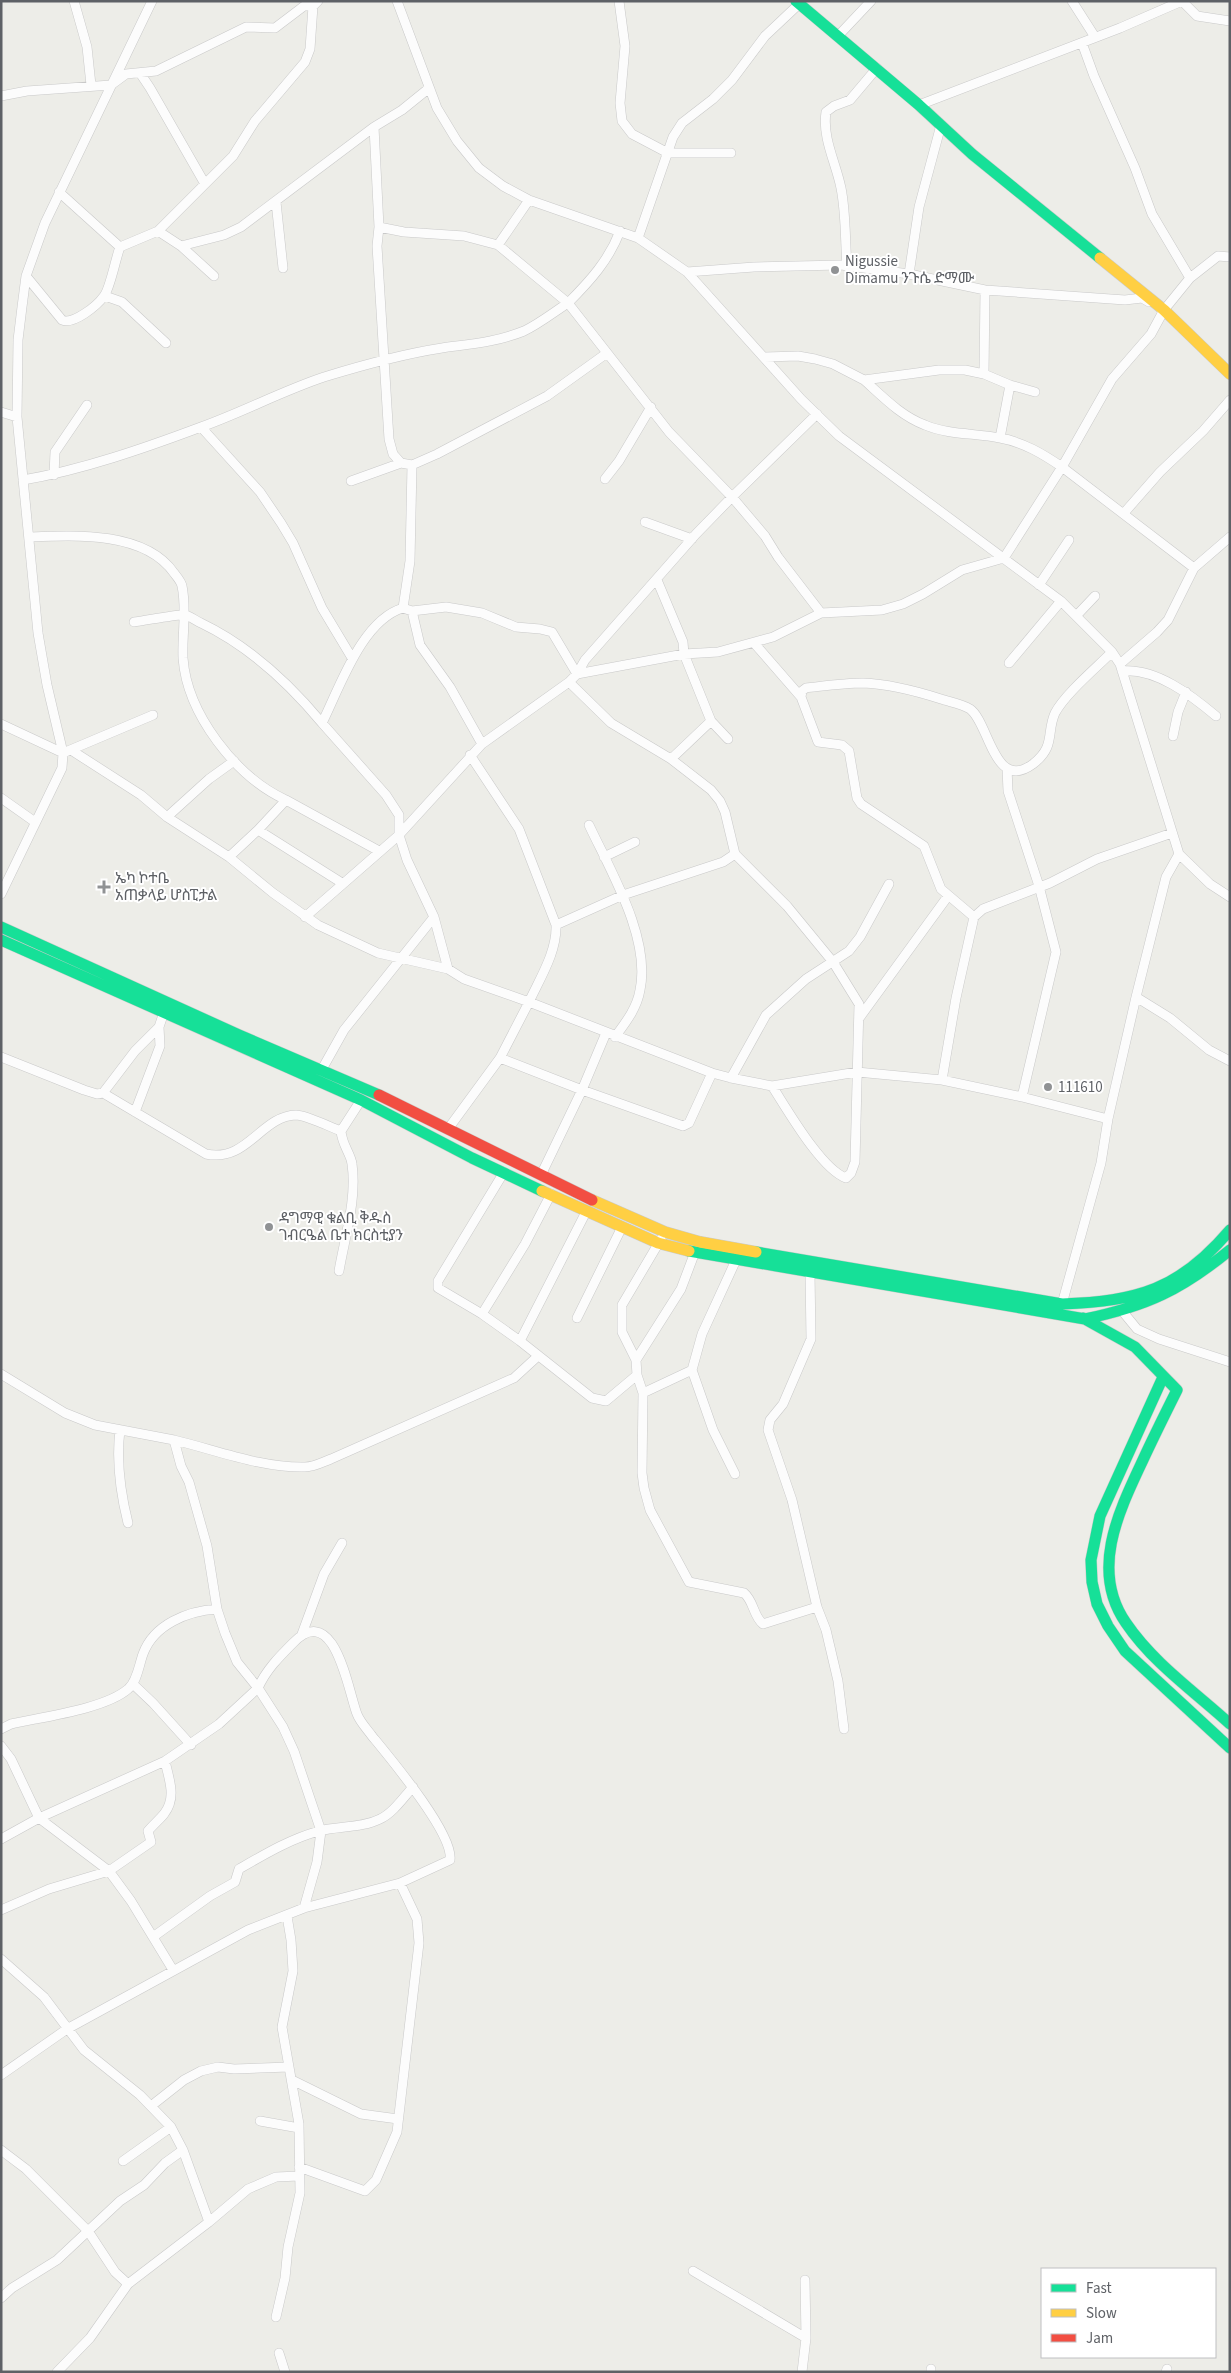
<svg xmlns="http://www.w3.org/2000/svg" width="1231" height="2373" viewBox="0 0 1231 2373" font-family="'Source Sans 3','Noto Sans Ethiopic',sans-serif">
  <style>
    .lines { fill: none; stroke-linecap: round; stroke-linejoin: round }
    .street-casing { stroke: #c9c9c9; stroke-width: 10 }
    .fast-casing { stroke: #cacbca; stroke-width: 12 }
    .slow-casing { stroke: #cacbca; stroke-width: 12 }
    .jam-casing { stroke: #cacbca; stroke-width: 12 }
    .street { stroke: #fcfcfc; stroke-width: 9 }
    .fast { stroke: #16e098; stroke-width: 11 }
    .slow { stroke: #ffcf43; stroke-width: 11 }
    .jam { stroke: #f24e42; stroke-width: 11 }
    .poi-dot { fill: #909294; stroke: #fff; stroke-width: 2 }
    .labels { text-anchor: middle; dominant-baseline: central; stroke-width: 4; stroke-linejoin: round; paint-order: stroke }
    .poi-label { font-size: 15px; fill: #5e6166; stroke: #fff; text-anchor: start }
  </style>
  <rect width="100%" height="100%" fill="#edede8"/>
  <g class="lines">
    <g class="street-casing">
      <path id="street" d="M74 1 87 47 91 85
        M397 1 437 108 457 141 479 168 503 186 529 200 638 238 687 272 801 399 839 436 1061 601 1112 652 1120 664 1179 854 1210 884 1230 897
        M619 1 625 46 620 103 622 121 632 134 668 153H731
        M1072 1 1095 37
        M838 36 871 1
        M1082 43 1094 76 1135 168 1152 214 1190 278 1164 310 1160 308
        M140 73 150 88 205 184
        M1 96 27 91 111 85 126 74 156 71 246 27 275 28 304 6H313L318 1
        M919 105 1120 28 1182 1 1197 16 1230 21
        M59 192 120 247 158 231 233 156 255 121 305 62 310 49 313 6
        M529 200 498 245 464 236 404 232 379 227 377 246 389 439 393 454 401 463 412 465 437 454 547 396 607 353
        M276 202 283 268
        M379 227 374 127 402 110 428 89
        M158 231 181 246 224 235 241 227 374 127
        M638 238 673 137 682 123 713 99 732 80 765 36 799 4
        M181 246 214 276
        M847 266C845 240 846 213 841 188 836 163 822 138 826 112L834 106 850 100 877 68
        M687 272 754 267 841 265 909 274 985 290 1125 300 1142 298 1149 302
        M909 274 919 207 941 125
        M26 276 62 320C73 325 97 306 104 296 110 289 116 257 120 247
        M1190 278 1218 256 1230 257
        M985 290 984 374 1010 385
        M105 296 122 302 166 343
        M765 357 798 356 815 359 833 364 864 380 939 370H965L984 374
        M864 380C883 397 901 416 925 425 949 435 975 433 1000 438 1023 442 1043 454 1062 467L1112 379 1151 334 1164 310
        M1 412 17 417
        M817 414 732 497 765 536 778 557 821 613
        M201 427 260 492 281 523 293 543 322 608 352 658
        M1000 438 1010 385 1035 392
        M54 475 55 452 87 405
        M605 479 619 461 651 407
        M23 480C82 470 145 448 201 427 243 412 282 391 324 377 363 365 403 354 442 348 470 344 497 342 524 331 539 324 554 312 568 303L498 245
        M351 481 401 463
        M1124 513 1160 472 1203 431 1230 400
        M645 522 692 539
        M29 537C74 535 145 531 174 573 177 577 181 581 182 586 187 609 182 634 183 658 187 714 236 777 286 800L258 830 229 857 273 893 318 925 378 953 448 969 464 979 529 1002 500 1058 448 1129
        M657 580 683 642 684 654 711 721
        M1039 585 1069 540
        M403 608 412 611 446 607 482 613 516 627 540 629 552 632 577 674 684 654 718 652 773 637 821 613 882 610 903 604 923 594 962 570 1004 558 1062 467 1194 568 1230 537
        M412 611 420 645 450 687 482 744
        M1077 615 1095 596
        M134 622C144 621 177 614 184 615 189 615 196 621 201 623 249 646 288 682 322 723
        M754 643 801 697
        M1112 652C1096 668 1065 694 1055 713 1046 733 1056 746 1033 764 994 793 989 722 970 709 962 704 950 702 941 699 916 691 889 684 863 683 844 683 824 686 806 688L802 691 801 697 818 742 842 745 849 751 857 798 861 804 924 846 941 889 974 917 983 909 1050 883 1097 859 1172 833
        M1009 663 1061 601
        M1120 664 1157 632 1168 620 1194 568
        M1122 671C1156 668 1191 695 1216 716
        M569 682 611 723 671 759 711 790 720 801 725 812 735 854 787 906 833 962 859 1004 855 1162 851 1173 846 1178C821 1169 787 1109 772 1086
        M1 724 63 753 153 715
        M1173 736 1178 712 1186 692
        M71 750 141 795 167 817 229 857
        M470 755 519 829 556 925 623 895 723 862 735 854
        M671 759 711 721 728 739
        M1007 768 1008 791 1039 886 1056 952 1022 1097
        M1 798 35 822
        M286 800 379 851
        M167 817 209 779 234 761
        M589 825C610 870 651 938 640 990 637 1008 626 1022 615 1037
        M258 830 342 883
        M604 857 635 842
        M1 894 62 768 63 753 47 685 38 633 17 417 18 340 22 307 26 276 45 223 152 1
        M305 917 399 835 482 744 569 682 577 674 585 660 696 534 732 497 669 432 568 303C590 281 609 260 620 231
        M434 917 448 969
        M556 925C557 952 540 978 529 1002L712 1073 731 1078 772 1086 857 1072 942 1080 1022 1097 1108 1119
        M1136 997 1170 1018 1209 1050 1230 1061
        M860 1017 948 896
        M1 1057 84 1090 97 1094 103 1093 135 1051 159 1027 165 1009
        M500 1058 582 1090 683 1126 689 1123 712 1073
        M321 1071 344 1030 434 917 407 860 399 835V815L386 795 322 723C340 687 362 620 403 608L410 561 412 465
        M731 1078 766 1015 806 979 849 951 860 937 889 884
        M942 1080 956 998 974 917
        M103 1093 206 1154C247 1163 261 1116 296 1115 306 1115 330 1127 341 1131
        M135 1112 160 1046 159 1027
        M504 1172 438 1281V1288L482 1314 520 1341 592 1398 606 1401 637 1375
        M541 1175 582 1090 606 1033
        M736 1260 702 1334 692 1370 643 1393 642 1473 644 1488 650 1510 689 1582 744 1593C754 1601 753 1616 763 1624L817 1607
        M339 1271C345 1236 357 1199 352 1164 351 1154 342 1145 341 1131L361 1100
        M810 1273 811 1339 783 1404 770 1420 768 1430 792 1500 817 1607 826 1630 838 1681 844 1729
        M1062 1304 1101 1163 1108 1119 1136 997 1166 877 1179 854
        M1123 1312 1137 1329 1159 1339 1230 1362
        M482 1314 525 1244 551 1194
        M577 1318 622 1227
        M520 1341 586 1212
        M636 1360 681 1289 695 1252
        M692 1370 713 1430 735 1474
        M1 1374 65 1413 95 1425 174 1440 181 1466 189 1482 207 1546 217 1609 225 1633 237 1662 258 1688 219 1724 165 1761 39 1818 1 1839
        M643 1393 637 1375 636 1360 622 1332V1305L661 1239
        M120 1430C116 1462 120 1491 128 1523
        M174 1440C216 1450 261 1468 305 1467 314 1467 323 1462 331 1459L514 1378 538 1356
        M302 1634 324 1574 342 1543
        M133 1684 153 1703 191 1745
        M1 1729 11 1724C42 1717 105 1709 128 1689 137 1682 139 1665 143 1654 154 1624 188 1611 217 1609
        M1 1746 11 1759 39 1818 109 1871 49 1889 1 1910
        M165 1761C169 1780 177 1797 164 1814 159 1820 153 1825 148 1831L151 1842 109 1871 131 1901 173 1970
        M153 1937 210 1896 235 1882 239 1869C265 1854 290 1839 319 1831 339 1826 362 1828 380 1819 393 1813 403 1798 413 1787
        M1 1959 44 1997 84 2050 140 2095 171 2127 183 2150 209 2222
        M1 2075 67 2029 248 1930 304 1908 400 1883 450 1860C454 1834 390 1758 372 1736 367 1729 360 1722 357 1714 348 1691 335 1600 293 1643 279 1657 266 1670 258 1688L283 1727 294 1751 321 1831 317 1862 304 1908
        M292 2080 361 2114 398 2119
        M151 2106 184 2080 201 2071 218 2067 234 2069 289 2067
        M260 2121 299 2128
        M1 2150 26 2169 88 2231 115 2272 128 2284
        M123 2161 171 2127
        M299 2167 365 2191 376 2180 397 2132 419 1943 417 1919 400 1883
        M693 2271 806 2338
        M1 2298 12 2288 57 2260 120 2201 144 2185 165 2163 183 2150
        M276 2317 285 2278 288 2247 300 2193 299 2124 282 2027 293 1971 291 1940 287 1916
        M279 2353 285 2372
        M57 2372 90 2338 128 2284 209 2222 248 2189 276 2177 299 2176
        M802 2372 806 2338 805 2280
        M931 2372V2369
        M1166 2372 1167 2369"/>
    </g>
    <g class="fast-casing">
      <path id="fast" d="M796 1 919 105 972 154 1100 258
        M1 927 239 1035 379 1095
        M1 940 361 1100 472 1158 542 1191
        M689 1251 1085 1319C1147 1306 1181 1290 1230 1250
        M756 1252 1062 1304C1138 1301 1179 1290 1230 1230
        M1083 1318 1135 1347 1177 1390C1165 1414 1153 1438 1142 1462 1118 1513 1090 1571 1126 1623 1153 1663 1195 1692 1230 1724
        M1163 1377 1100 1516 1091 1560 1092 1582 1097 1604 1108 1626 1125 1651 1230 1748"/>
    </g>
    <g class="slow-casing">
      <path id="slow" d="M1100 258 1164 310 1230 374
        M542 1191 658 1243 689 1251
        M592 1200 665 1232 700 1242 756 1252"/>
    </g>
    <g class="jam-casing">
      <path id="jam" d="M379 1095 592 1200"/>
    </g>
    <use href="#street" class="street"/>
    <use href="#fast" class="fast"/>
    <use href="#slow" class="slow"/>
    <use href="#jam" class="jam"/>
  </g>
  <g class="poi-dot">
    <circle cx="835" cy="270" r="5"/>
    <path d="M101.5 879.5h5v5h5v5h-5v5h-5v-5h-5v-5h5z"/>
    <circle cx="1048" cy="1087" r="5"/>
    <circle cx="269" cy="1227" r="5"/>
  </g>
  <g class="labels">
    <g class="poi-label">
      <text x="845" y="261">Nigussie<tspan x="845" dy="17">Dimamu ንጉሴ ድማሙ</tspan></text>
      <text x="115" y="878">ኤካ ኮተቤ<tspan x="115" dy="17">አጠቃላይ ሆስፒታል</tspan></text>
      <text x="1058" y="1087">111610</text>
      <text x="279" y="1218">ዳግማዊ ቁልቢ ቅዱስ<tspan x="279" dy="17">ገብርዔል ቤተ ክርስቲያን</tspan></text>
    </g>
  </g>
  <rect width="1231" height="2373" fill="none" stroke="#5e6166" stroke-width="5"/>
  <rect x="1041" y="2268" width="175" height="90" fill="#ffffff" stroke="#bfc0c2"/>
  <rect x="1051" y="2284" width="25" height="8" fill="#16e098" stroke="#bfc0c2"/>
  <text x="1086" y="2293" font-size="15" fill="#5e6166">Fast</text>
  <rect x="1051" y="2309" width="25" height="8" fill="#ffcf43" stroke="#bfc0c2"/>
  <text x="1086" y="2318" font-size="15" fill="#5e6166">Slow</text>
  <rect x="1051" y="2334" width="25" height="8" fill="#f24e42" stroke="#bfc0c2"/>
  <text x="1086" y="2343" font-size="15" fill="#5e6166">Jam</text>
</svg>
